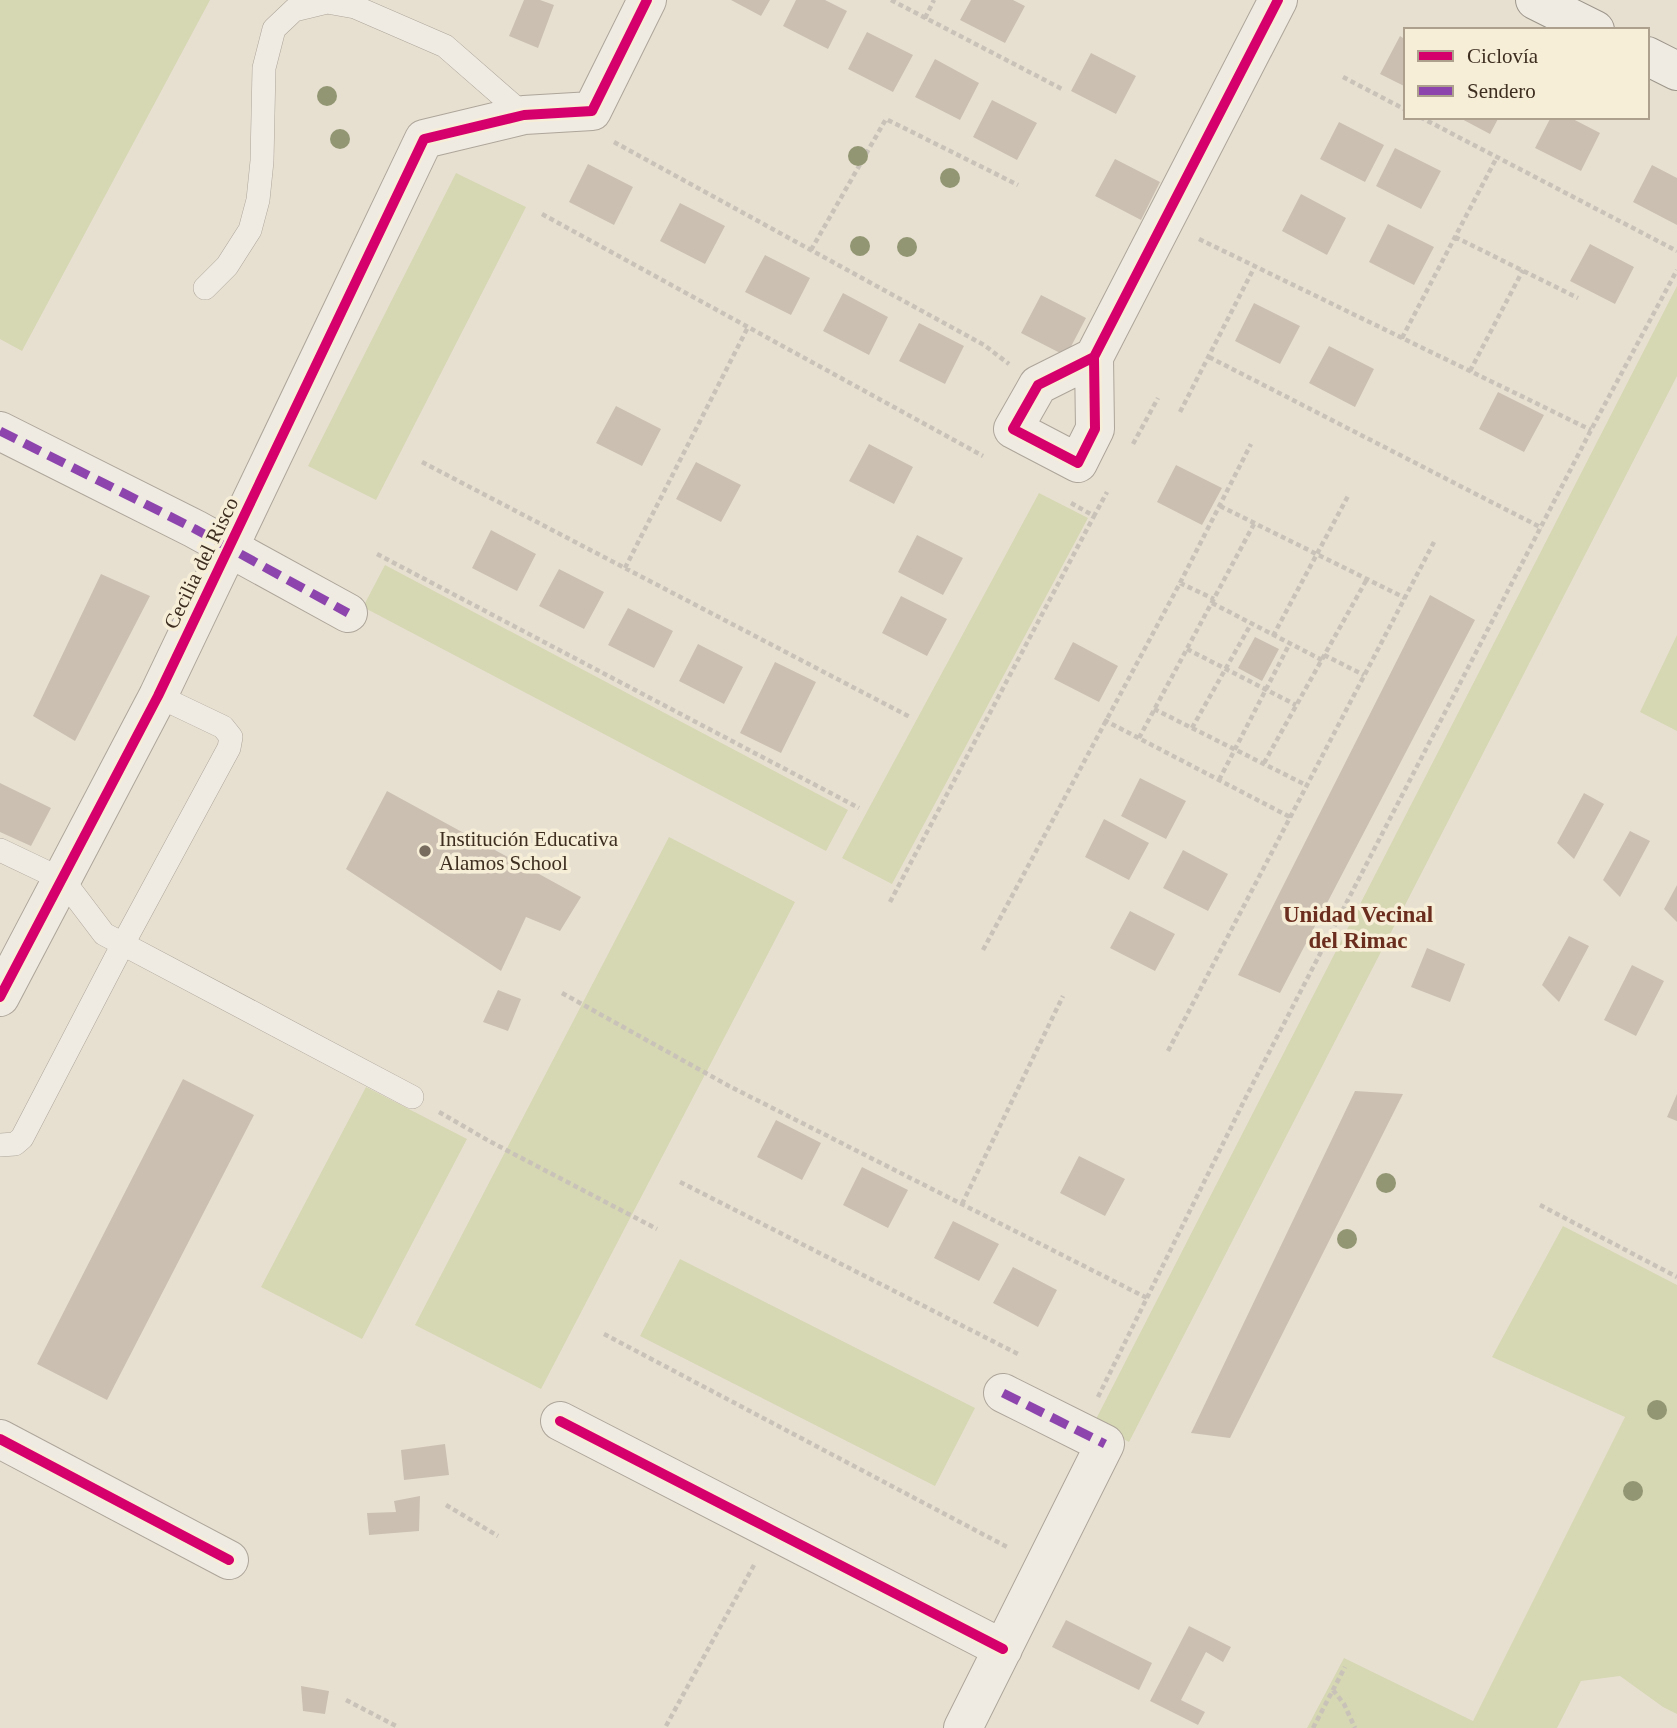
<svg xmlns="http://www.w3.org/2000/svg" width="1677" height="1728" viewBox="0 0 1677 1728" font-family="Georgia,serif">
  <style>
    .green { fill: #d6d7b3 }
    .building { fill: #cbbfb2 }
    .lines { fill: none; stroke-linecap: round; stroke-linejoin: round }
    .lane-casing { stroke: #ada599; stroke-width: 24 }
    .street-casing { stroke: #ada599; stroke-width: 40 }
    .secondary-casing { stroke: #9c958a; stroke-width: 40 }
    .path { stroke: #c8c2b9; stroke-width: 4.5; stroke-dasharray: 5 3.5; stroke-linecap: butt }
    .lane { stroke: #efebe3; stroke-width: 23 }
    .street { stroke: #efebe3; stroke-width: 38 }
    .secondary { stroke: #efebe3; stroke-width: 38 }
    .quiet { stroke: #8e44ad; stroke-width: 9; stroke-dasharray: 18 9; stroke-linecap: butt }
    .cycleway-casing { stroke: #f7eed8; stroke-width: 15 }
    .cycleway { stroke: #d6006c; stroke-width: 10 }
    .tree { fill: #929673 }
    .poi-dot { fill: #786c5e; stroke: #f7eed8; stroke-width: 2.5 }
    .labels { text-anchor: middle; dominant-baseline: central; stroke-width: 7; stroke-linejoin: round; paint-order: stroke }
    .street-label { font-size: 21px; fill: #3d2e20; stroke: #f7eed8 }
    .poi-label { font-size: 21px; fill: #3d2e20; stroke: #f7eed8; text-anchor: start }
    .neighbourhood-label { font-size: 23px; font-weight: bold; fill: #6b2e1e; stroke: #f7eed8 }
  </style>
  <rect width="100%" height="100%" fill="#e7e0d1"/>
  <path class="green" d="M0 0H210L22 351 0 339Z
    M456 173 526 207 376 500 308 466Z
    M1677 286V376L1129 1442 1094 1423Z
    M1039 493 1088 518 892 884 842 858Z
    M385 565 848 810 826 851 363 607Z
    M1677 635V731L1640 712Z
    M669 837 795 902 541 1389 415 1325Z
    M366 1087 467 1139 362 1339 261 1287Z
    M1563 1226 1677 1285V1714L1663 1707 1620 1676 1581 1681 1557 1728H1307L1344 1658 1473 1721 1625 1417 1492 1357Z
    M680 1259 975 1408 935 1486 640 1336Z"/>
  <path class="building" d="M524 0H540L554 5 538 48 509 36Z
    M731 0H770L761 16Z
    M796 0H825L847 11 828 49 783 26Z
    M971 0H1013L1025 6 1005 43 960 20Z
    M867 32 913 55 893 92 848 69Z
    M1400 36 1406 40V87L1380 74Z
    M1091 53 1136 76 1116 114 1071 91Z
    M935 59 979 83 960 120 915 97Z
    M992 100 1037 123 1017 160 973 137Z
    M1458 117H1499L1490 134Z
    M1551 117H1569L1600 133 1581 171 1535 148Z
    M1339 122 1384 145 1365 182 1320 159Z
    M1395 148 1441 171 1421 209 1376 186Z
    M1115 159 1160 182 1141 220 1095 196Z
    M588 164 633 187 614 225 569 202Z
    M1652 165 1677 178V225L1633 202Z
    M1301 194 1346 218 1327 255 1282 231Z
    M680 203 725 226 705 264 660 241Z
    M1388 224 1434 247 1414 285 1369 262Z
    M1590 244 1634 267 1615 304 1570 281Z
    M765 255 810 278 791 315 745 292Z
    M843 293 888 317 869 355 823 331Z
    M1041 295 1086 318 1066 356 1021 333Z
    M1254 303 1300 326 1280 364 1235 341Z
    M919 323 964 346 945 384 899 361Z
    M1329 346 1374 369 1355 407 1309 383Z
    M1498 392 1544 415 1524 452 1479 429Z
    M616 406 661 429 642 466 596 443Z
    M869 444 913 467 894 504 849 481Z
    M696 462 741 485 721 522 676 499Z
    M1176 465 1222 488 1202 525 1157 502Z
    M491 530 536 554 517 591 472 568Z
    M917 535 963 558 943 595 898 572Z
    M559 569 604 592 584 629 539 606Z
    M101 574 150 596 75 741 33 716Z
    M1430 595 1475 620 1280 993 1238 975Z
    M901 596 947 619 927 656 882 633Z
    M628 608 673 631 654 668 608 645Z
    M1255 637 1279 649 1262 681 1238 668Z
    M1073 642 1118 666 1099 702 1054 679Z
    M698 644 743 667 724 704 679 681Z
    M775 662 816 682 781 753 740 733Z
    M1140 778 1186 801 1166 839 1121 816Z
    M0 783 51 808 31 846 0 832Z
    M387 791 581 897 560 931 526 917 501 971 346 869Z
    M1584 793 1604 804 1574 859 1557 843Z
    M1104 819 1149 843 1129 880 1085 857Z
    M1630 831 1650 841 1620 897 1603 880Z
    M1183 850 1228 874 1208 911 1163 888Z
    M1677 885V922L1664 909Z
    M1130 911 1175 934 1155 971 1110 948Z
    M1569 936 1589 946 1559 1002 1542 985Z
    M1427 948 1465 964 1450 1002 1411 987Z
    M1632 965 1664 981 1636 1036 1604 1020Z
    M498 990 521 999 508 1031 483 1022Z
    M183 1079 254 1115 107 1400 37 1364Z
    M1355 1091 1403 1094 1230 1438 1191 1433Z
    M1677 1094V1121L1667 1117Z
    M776 1120 821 1143 802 1180 757 1157Z
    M1079 1156 1125 1179 1105 1216 1060 1193Z
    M862 1167 908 1190 888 1228 843 1205Z
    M953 1221 999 1244 979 1281 934 1258Z
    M1013 1267 1057 1290 1038 1327 993 1303Z
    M445 1444 449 1475 404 1480 401 1450Z
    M420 1496 419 1531 369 1535 367 1513 396 1512 394 1501Z
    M1066 1620 1152 1663 1139 1690 1052 1647Z
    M1189 1626 1231 1647 1223 1662 1206 1652 1181 1700 1205 1712 1198 1725 1150 1701Z
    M301 1686 329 1691 325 1714 303 1711Z"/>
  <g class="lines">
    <g class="lane-casing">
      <path id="lane" d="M205 288 227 266 250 230 258 200 262 161 264 68 274 29 294 10 327 2 355 7 445 46 524 115
        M0 850 63 880 104 934 412 1097
        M0 1145 15 1144 22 1138 123 944 229 748 231 737 223 727 158 696"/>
    </g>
    <g class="street-casing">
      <path id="street" d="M1094 357 1038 385 1013 429 1078 463 1095 429 1094 357 1278 0
        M0 431 195 529 348 613
        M0 997 158 696 424 139 524 115 592 111 647 0
        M560 1421 1003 1649
        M0 1439 229 1560
        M963 1728 1105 1444 1003 1393"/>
    </g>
    <g class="secondary-casing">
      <path id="secondary" d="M1535 0 1595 30
        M1647 56 1677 71"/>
    </g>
    <path class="path" d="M891 0 1062 89
      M925 18 934 0
      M1343 77 1406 110
      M1420 117 1677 251
      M614 142 984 345 1009 364
      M542 214 983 456
      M1455 237 1578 298
      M1199 239 1591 430
      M811 250 886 119 1018 185
      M1402 338 1497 157
      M1209 357 1542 528
      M1470 371 1523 270
      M1180 412 1255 266
      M1133 444 1158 398
      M422 462 910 717
      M1071 503 1094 516 1107 492
      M1220 506 1405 598
      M377 554 859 808
      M625 568 748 327
      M1180 583 1214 599
      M1212 603 1322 660
      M1273 636 1348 496
      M1187 649 1296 705
      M1324 655 1364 675
      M1154 709 1306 785
      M1104 720 1290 817
      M1192 728 1251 624
      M1139 738 1254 524
      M1264 763 1367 579
      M1219 780 1290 643
      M890 902 1094 516
      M983 950 1180 583 1251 444
      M562 993 729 1086 1147 1298
      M1168 1051 1434 542
      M439 1112 489 1141 657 1229
      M680 1182 1020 1355
      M962 1204 1063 996
      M1540 1205 1677 1277
      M604 1334 1009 1548
      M1098 1397 1247 1095 1591 430 1677 270
      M446 1505 498 1536
      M1333 1690 1344 1704 1355 1728
      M346 1700 398 1727
      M666 1726 754 1565
      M1313 1728 1345 1667"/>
    <use href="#lane" class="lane"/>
    <use href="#street" class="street"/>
    <use href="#secondary" class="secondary"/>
    <path class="quiet" d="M0 431 195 529 348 613
      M1003 1393 1105 1444"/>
    <g class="cycleway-casing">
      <path id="cycleway" d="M1094 357 1038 385 1013 429 1078 463 1095 429 1094 357 1278 0
        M0 997 158 696 424 139 524 115 592 111 647 0
        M560 1421 1003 1649
        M0 1439 229 1560"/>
    </g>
    <use href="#cycleway" class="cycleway"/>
  </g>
  <g class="tree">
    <circle cx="327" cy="96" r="10"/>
    <circle cx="340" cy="139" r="10"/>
    <circle cx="858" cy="156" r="10"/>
    <circle cx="950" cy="178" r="10"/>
    <circle cx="860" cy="246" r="10"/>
    <circle cx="907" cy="247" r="10"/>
    <circle cx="1386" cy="1183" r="10"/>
    <circle cx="1347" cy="1239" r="10"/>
    <circle cx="1657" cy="1410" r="10"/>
    <circle cx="1633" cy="1491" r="10"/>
  </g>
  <circle class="poi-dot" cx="425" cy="851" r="7"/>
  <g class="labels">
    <g class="street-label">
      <text transform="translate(201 563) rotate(-64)">Cecilia del Risco</text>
    </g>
    <g class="poi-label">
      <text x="439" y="839">Institución Educativa<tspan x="439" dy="24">Alamos School</tspan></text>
    </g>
    <g class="neighbourhood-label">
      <text x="1358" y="914">Unidad Vecinal<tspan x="1358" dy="26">del Rimac</tspan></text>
    </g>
  </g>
  <rect x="1404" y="28" width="245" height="91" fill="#f7eed8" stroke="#ada18e" stroke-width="2"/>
  <rect x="1418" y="51" width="35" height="10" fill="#d6006c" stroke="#ada18e" stroke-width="2"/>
  <text x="1467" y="63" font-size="21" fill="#3d2e20">Ciclovía</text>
  <rect x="1418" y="86" width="35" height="10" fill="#8e44ad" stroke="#ada18e" stroke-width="2"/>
  <text x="1467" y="98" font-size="21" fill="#3d2e20">Sendero</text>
</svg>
